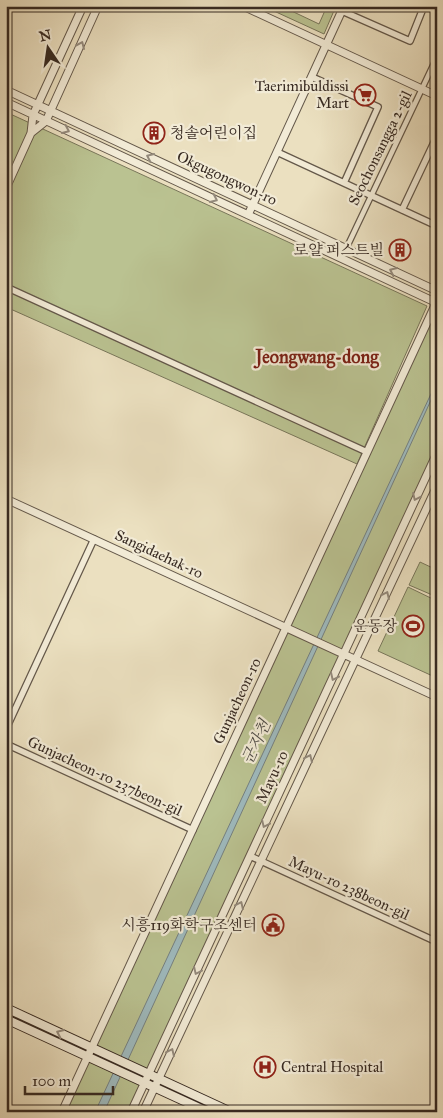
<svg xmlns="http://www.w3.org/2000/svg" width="443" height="1118" viewBox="0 0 443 1118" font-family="'IM FELL Great Primer','Noto Serif KR',serif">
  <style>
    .green { fill: #bac291; stroke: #78765a }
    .water { fill: #9ebabe; stroke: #758080 }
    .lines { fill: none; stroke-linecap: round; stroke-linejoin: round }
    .pedestrian-casing { stroke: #64584a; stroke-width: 7 }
    .minor-casing { stroke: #64584a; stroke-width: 8 }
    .tertiary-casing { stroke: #64584a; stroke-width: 9 }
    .secondary-casing { stroke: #372a22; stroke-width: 10 }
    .pedestrian { stroke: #f2ebd6; stroke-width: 4.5 }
    .minor { stroke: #f2ebd6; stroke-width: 5.5 }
    .tertiary { stroke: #f2ebd6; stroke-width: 7 }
    .secondary { stroke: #f2ebd6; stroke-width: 8 }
    .oneway { stroke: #948a7c }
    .labels { text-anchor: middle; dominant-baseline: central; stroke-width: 4.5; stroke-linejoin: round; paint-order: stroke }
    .poi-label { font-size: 15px; fill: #372a22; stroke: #f2ebd6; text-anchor: end }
    .street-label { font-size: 15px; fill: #372a22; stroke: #f2ebd6 }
    .water-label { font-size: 16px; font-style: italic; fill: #514e49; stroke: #f2ebd6 }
    .quarter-label { font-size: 18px; font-weight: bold; fill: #7a1f14; stroke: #f2ebd6 }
  </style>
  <rect width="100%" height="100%" fill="#ebe0c0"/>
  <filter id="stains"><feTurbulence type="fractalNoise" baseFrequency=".004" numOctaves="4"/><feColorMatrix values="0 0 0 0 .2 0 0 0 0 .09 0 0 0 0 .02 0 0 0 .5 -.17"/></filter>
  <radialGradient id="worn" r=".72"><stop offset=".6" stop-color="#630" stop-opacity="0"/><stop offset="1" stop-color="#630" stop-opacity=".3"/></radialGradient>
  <path class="green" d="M263 6H281L319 24 327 6H336L324 34Z
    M6 112 427 306 357 464 6 307Z
    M437 303V453L132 1112H62Z
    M420 562 437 570V597L409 585Z
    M408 587 437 601V678L378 651Z"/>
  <path class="water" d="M437 381V387L104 1112H95Z"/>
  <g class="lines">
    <g class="pedestrian-casing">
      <path id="pedestrian" d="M346 249 437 57"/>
    </g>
    <g class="minor-casing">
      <path id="minor" d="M342 11 410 41 424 6
        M312 77 378 107 344 183
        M277 152 437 226
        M402 210 437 136
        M6 287 367 452
        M6 729 94 539
        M6 744 193 830
        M250 856 437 942"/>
    </g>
    <g class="tertiary-casing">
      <path id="tertiary" d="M243 6 437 96
        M6 90 437 291
        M6 102 437 303
        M31 133 46 121 98 6
        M7 186 31 133 33 115 83 6
        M248 215 344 6
        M6 499 437 697
        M62 1112 437 301
        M131 1112 437 453
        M143 1112 437 486"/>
    </g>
    <g class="secondary-casing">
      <path id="secondary" d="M6 1008 231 1112
        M6 1019 208 1112"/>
    </g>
    <use href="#pedestrian" class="pedestrian"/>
    <use href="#minor" class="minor"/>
    <use href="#tertiary" class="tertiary"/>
    <use href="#secondary" class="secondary"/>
  </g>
  <defs><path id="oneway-chevron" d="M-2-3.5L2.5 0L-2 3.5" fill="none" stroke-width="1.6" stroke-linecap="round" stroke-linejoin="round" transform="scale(1.25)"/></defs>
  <g class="oneway">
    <use href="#oneway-chevron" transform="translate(81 45) rotate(-66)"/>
    <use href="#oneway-chevron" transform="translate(66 130) rotate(25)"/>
    <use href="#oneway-chevron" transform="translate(150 157) rotate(-155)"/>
    <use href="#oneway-chevron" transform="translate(214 199) rotate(25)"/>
    <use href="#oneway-chevron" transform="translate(393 271) rotate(-155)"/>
    <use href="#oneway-chevron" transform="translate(416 497) rotate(115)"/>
    <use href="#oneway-chevron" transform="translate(386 595) rotate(-65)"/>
    <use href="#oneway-chevron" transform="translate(334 677) rotate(115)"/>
    <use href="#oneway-chevron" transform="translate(309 758) rotate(-65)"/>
    <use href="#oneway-chevron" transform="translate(265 824) rotate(115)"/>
    <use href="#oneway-chevron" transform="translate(240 905) rotate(-65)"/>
    <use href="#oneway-chevron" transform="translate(197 971) rotate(115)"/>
    <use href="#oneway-chevron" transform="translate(60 1033) rotate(-155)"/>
    <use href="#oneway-chevron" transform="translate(171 1052) rotate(-65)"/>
  </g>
  <defs>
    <g id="supermarket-ring" transform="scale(1.125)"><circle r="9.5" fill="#f2ebd6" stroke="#8f2418" stroke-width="1.5"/><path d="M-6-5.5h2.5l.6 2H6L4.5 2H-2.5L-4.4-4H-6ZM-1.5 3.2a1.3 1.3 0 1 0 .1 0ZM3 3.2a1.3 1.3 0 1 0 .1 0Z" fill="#8f2418"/></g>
    <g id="building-ring" transform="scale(1.125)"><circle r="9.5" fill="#f2ebd6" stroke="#8f2418" stroke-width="1.5"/><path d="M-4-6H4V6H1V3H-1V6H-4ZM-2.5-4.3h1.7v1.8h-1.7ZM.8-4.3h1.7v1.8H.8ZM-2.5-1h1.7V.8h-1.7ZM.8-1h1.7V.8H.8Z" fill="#8f2418"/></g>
    <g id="stadium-ring" transform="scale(1.125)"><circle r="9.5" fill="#f2ebd6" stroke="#8f2418" stroke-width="1.5"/><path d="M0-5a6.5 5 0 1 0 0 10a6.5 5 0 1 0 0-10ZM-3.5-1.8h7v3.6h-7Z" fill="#8f2418"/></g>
    <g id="civic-ring" transform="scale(1.125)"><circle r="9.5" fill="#f2ebd6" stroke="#8f2418" stroke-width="1.5"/><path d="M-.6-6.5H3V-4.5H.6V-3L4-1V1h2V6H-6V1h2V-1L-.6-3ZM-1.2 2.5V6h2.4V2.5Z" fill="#8f2418"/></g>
    <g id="hospital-ring" transform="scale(1.125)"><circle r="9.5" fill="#f2ebd6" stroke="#8f2418" stroke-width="1.5"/><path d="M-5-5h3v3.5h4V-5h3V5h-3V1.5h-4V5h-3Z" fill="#8f2418"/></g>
  </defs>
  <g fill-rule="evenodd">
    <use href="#supermarket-ring" x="365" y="95"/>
    <use href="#building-ring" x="154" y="133"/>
    <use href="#building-ring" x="400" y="250"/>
    <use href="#stadium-ring" x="413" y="626"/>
    <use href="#civic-ring" x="273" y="925"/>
    <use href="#hospital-ring" x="265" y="1067"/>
  </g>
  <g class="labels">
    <g class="poi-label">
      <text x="349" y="86">Taerimibuldissi<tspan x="349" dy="17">Mart</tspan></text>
      <text x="170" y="133" text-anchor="start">청솔어린이집</text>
      <text x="384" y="250">로얄 퍼스트빌</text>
      <text x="397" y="626">운동장</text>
      <text x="257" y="925">시흥119화학구조센터</text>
      <text x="281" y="1067" text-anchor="start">Central Hospital</text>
    </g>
    <g class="street-label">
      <text transform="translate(380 148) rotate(-64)">Seochonsangga 2-gil</text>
      <text transform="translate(227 178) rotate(25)">Okgugongwon-ro</text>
      <text transform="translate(159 554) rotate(25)">Sangidaehak-ro</text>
      <text transform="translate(237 701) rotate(-65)">Gunjacheon-ro</text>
      <text transform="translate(105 776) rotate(25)">Gunjacheon-ro 237beon-gil</text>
      <text transform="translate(272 777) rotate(-65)">Mayu-ro</text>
      <text transform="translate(349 888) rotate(25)">Mayu-ro 238beon-gil</text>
    </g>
    <g class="water-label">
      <text transform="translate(256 742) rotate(-65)">군자천</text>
    </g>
    <g class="quarter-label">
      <text x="317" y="357">Jeongwang-dong</text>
    </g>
  </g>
  <rect width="443" height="1118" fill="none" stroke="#ebe0c0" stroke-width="25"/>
  <rect x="8" y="8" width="428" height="1103" fill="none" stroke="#372a22" stroke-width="2.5"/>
  <rect x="12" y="12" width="418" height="1093" fill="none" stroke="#372a22"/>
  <g transform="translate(48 48) rotate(347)" stroke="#f2ebd6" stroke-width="4" paint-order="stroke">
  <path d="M0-4L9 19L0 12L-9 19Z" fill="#372a22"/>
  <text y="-8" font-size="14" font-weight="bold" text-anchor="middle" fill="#372a22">N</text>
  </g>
  <path d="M25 1086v8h88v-8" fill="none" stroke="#372a22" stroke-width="2.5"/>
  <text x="32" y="1086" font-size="15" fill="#372a22" stroke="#f2ebd6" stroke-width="4" paint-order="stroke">100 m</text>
  <rect width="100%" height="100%" filter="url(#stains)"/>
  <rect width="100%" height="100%" fill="url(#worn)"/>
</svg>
